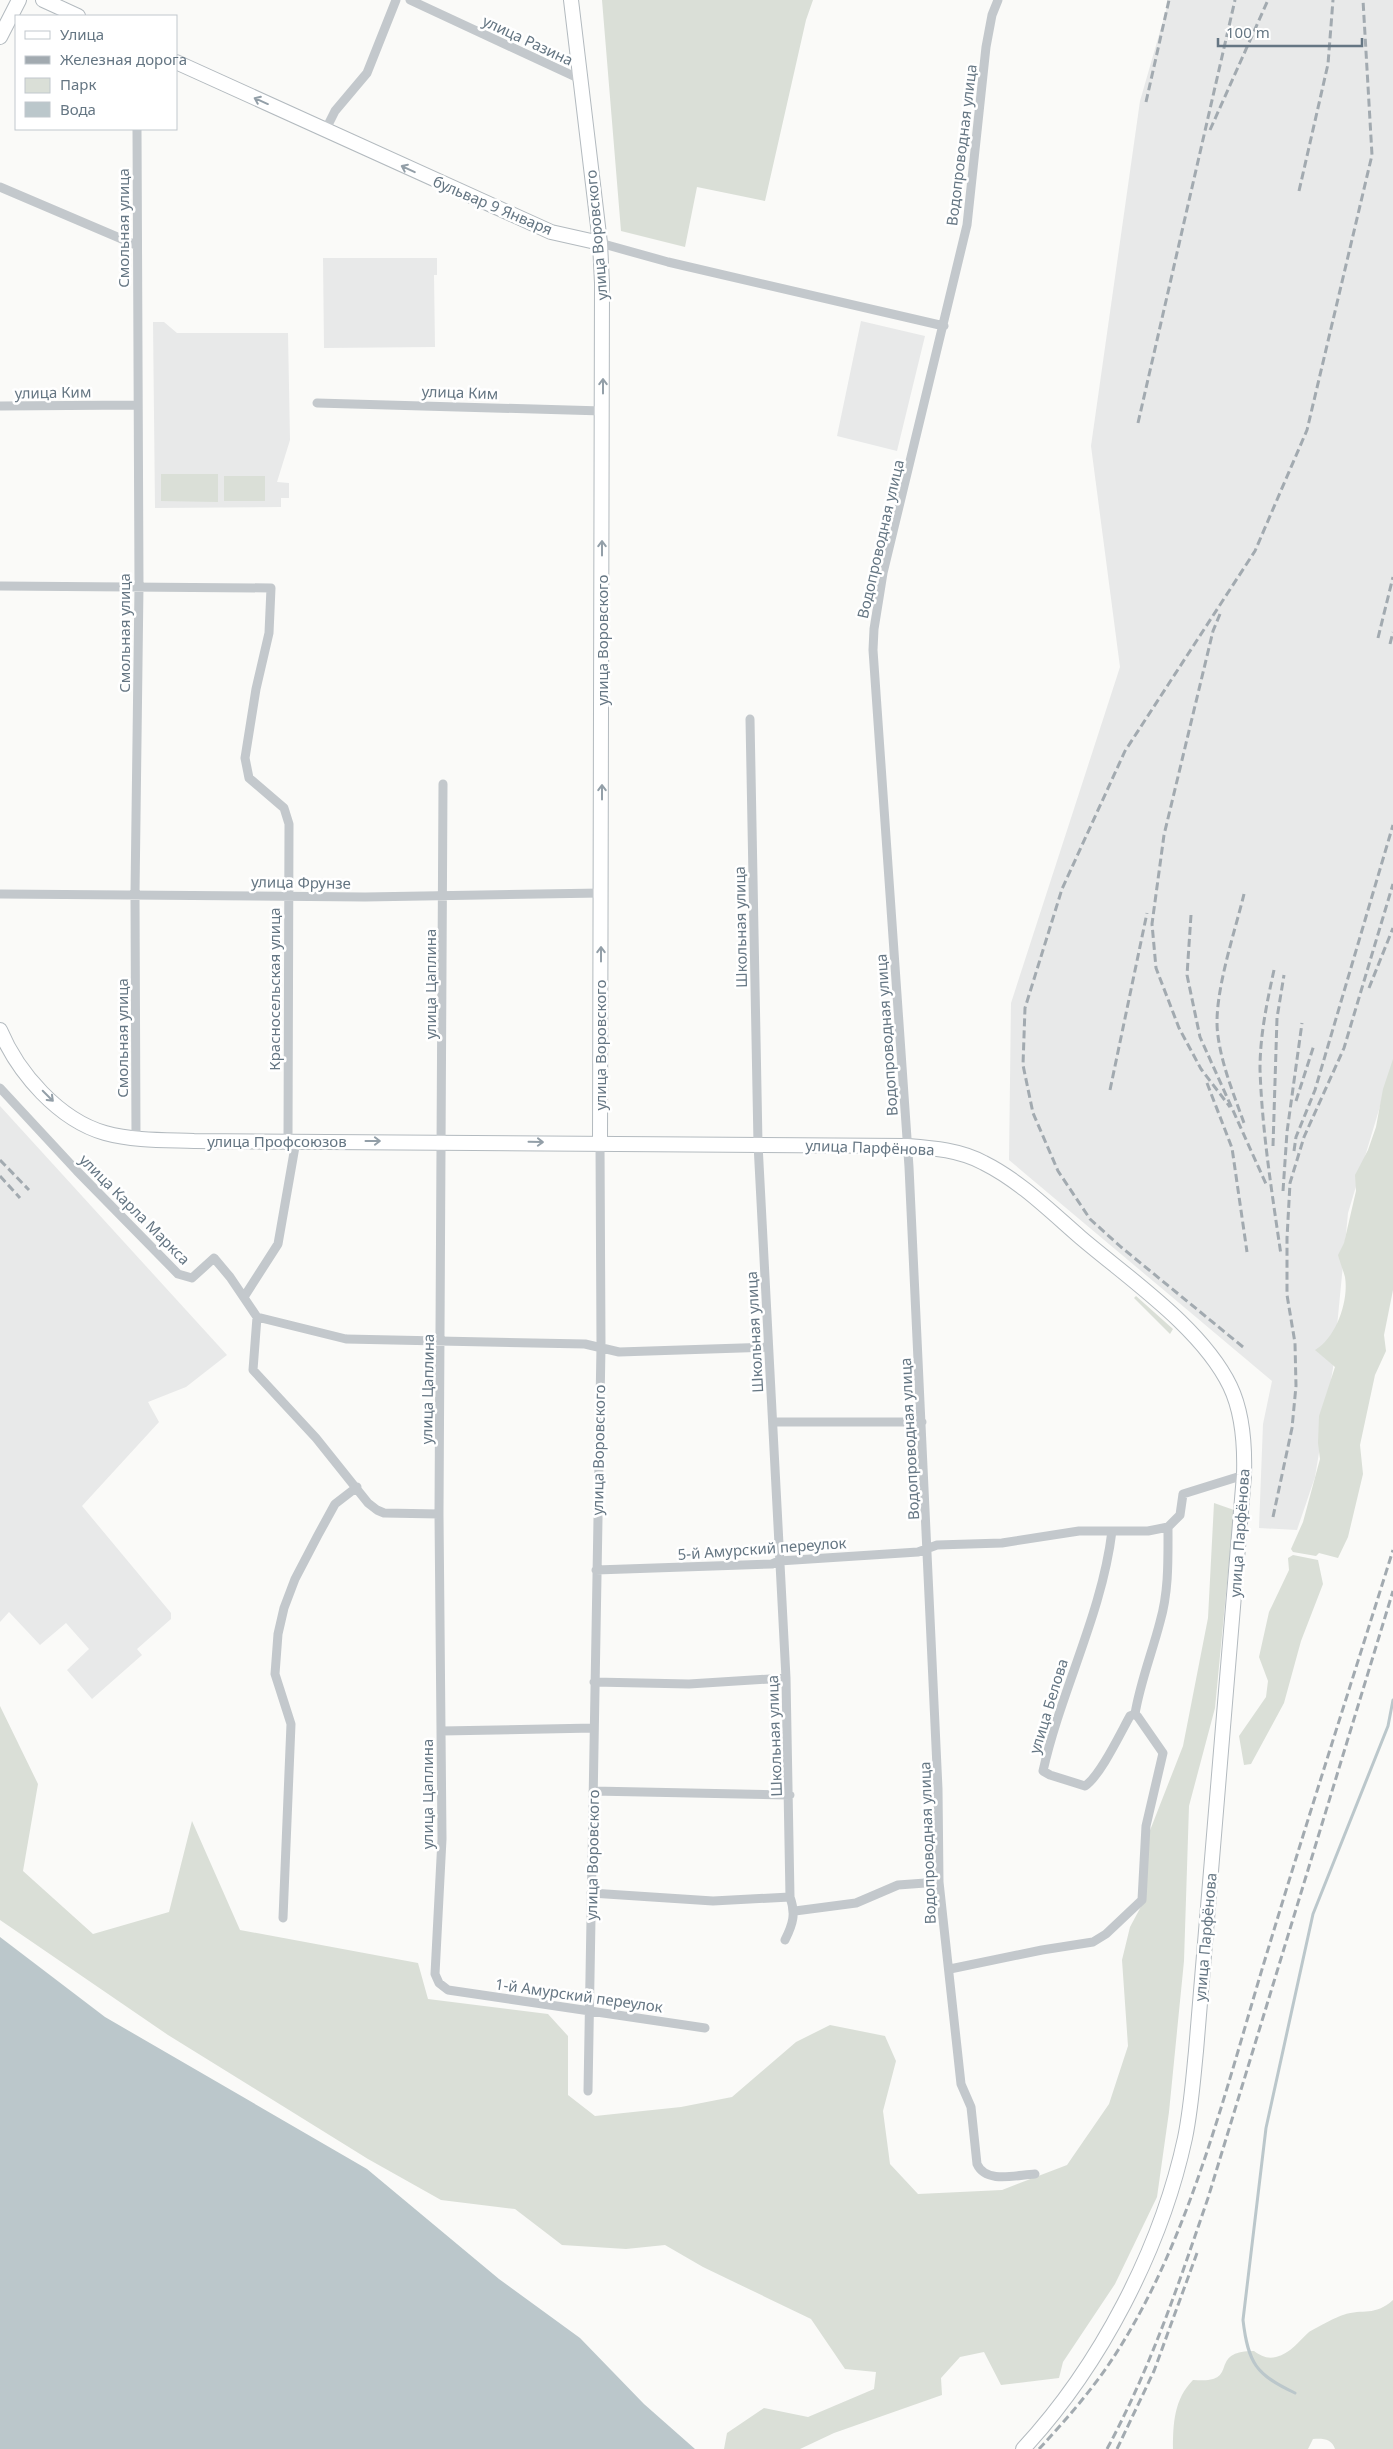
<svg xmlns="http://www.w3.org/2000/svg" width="1393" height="2449" viewBox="0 0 1393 2449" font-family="'Noto Sans',sans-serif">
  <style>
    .built { fill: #e8e9e9 }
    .green { fill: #dadfd7 }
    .water { fill: #bbc7cb }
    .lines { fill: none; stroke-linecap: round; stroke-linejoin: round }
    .stream { stroke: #bbc7cb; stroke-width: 3 }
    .secondary-casing { stroke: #b3babf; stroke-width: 16 }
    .minor { stroke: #c3c8cc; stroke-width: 9 }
    .secondary { stroke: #fff; stroke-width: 14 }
    .rail { stroke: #a2aab0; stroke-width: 3; stroke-dasharray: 8 4; stroke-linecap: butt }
    .oneway { stroke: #939fa8 }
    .labels { text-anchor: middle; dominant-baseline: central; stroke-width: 5; stroke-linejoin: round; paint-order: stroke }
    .street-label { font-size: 15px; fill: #657683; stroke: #fff }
  </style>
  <rect width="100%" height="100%" fill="#fafaf8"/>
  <path class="built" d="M1169 0H1393V1063L1348 1213 1333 1368 1315 1477 1297 1530 1259 1528 1263 1424 1272 1381 1009 1160 1011 1003 1120 667 1091 446 1140 101Z
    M323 258H437V275H434L435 347 324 348Z
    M861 321 925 336 897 451 837 436Z
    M153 322H164L177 333H288L290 440 277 482 289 483V498H281V507L155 508Z
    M0 1106 227 1355 186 1387 148 1402 159 1422 82 1506 171 1613V1619L137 1649 142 1655 92 1699 67 1670 89 1649 66 1623 40 1645 9 1612 0 1622Z"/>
  <path class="green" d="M602 0H813L806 20 765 201 697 187 685 247 621 231Z
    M161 474H218V502L161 501Z
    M224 476H265V501H224Z
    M1393 1059V1290L1384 1335 1386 1351 1375 1375 1360 1445 1363 1474 1348 1537 1338 1558 1319 1553 1316 1556 1293 1552 1291 1549 1303 1522 1320 1459 1318 1443 1319 1416 1335 1367 1315 1350C1336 1338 1349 1301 1345 1277 1343 1270 1340 1262 1338 1255L1344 1243 1356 1191 1355 1175 1368 1150 1376 1127 1383 1089Z
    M1136 1296 1173 1329 1170 1334 1134 1298Z
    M1214 1503 1234 1510 1215 1708 1189 1806 1184 1961 1169 2112 1157 2197 1115 2284 1063 2362 1059 2378 1001 2385 984 2352 960 2357 941 2378 942 2395 834 2433 800 2449H724L727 2433 764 2408 808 2417 874 2389 876 2372 845 2369 811 2319 703 2267 665 2245 626 2249 562 2245 515 2209 441 2200 368 2159 168 2035 0 1920V1706L38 1784 23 1871 93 1934 169 1912 192 1821 240 1930 418 1963 428 1999 548 2014 568 2036V2095L595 2116 681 2107 732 2097 796 2042 830 2025 885 2036 896 2061 883 2111 890 2164 918 2194 1002 2190 1067 2165 1109 2104 1128 2046 1122 1960 1130 1927 1145 1899 1149 1833 1183 1746 1208 1618Z
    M1293 1555 1318 1560 1323 1584 1301 1641 1284 1703 1251 1764 1244 1765 1239 1736 1266 1697 1268 1681 1259 1657 1269 1612 1289 1570 1288 1558Z
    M1393 2300V2449H1335C1332 2439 1323 2438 1313 2439L1308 2449H1173C1173 2424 1174 2399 1193 2380 1199 2380 1207 2381 1213 2379 1232 2374 1214 2351 1254 2351 1261 2356 1267 2359 1276 2357 1291 2353 1298 2342 1309 2332 1312 2330 1340 2315 1343 2315 1364 2308 1374 2317 1393 2300Z"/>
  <path class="water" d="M0 1937 105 2017 367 2169 499 2279 580 2338 644 2404 695 2449H0Z"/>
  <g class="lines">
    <path class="stream" d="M1295 2393C1256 2375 1248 2363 1243 2320L1266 2128 1313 1914 1388 1726 1393 1700"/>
    <g class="secondary-casing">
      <path id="secondary" d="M43 0 78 16
        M571 0 600 243 602 283 600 1143
        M0 37 19 0
        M176 62 551 232 600 243
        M0 1030C18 1073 59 1120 105 1133 134 1141 165 1140 194 1141L907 1146C933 1148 960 1150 984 1163 1020 1181 1050 1211 1080 1237 1128 1278 1202 1328 1230 1386 1243 1413 1245 1444 1244 1475L1196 2051C1193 2080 1191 2109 1185 2138 1161 2249 1100 2366 1023 2449"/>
    </g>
    <path class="minor" d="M410 0 580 79
      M998 0 992 15 986 47 967 225 883 573 874 629 873 650 909 1167 938 1789 939 1882 961 2084 971 2107 977 2164C986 2184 1016 2175 1035 2174
      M325 131 335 111 367 73 396 0
      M0 187 136 245
      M600 243 668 262 944 326
      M317 403 603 411
      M0 406 137 405
      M0 586 271 588 269 633 256 689 245 758 249 778 284 808 289 824 288 1141
      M750 719 758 1144 786 1678 790 1897C796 1914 793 1924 785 1940
      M443 784 439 1514 442 1839 435 1974 439 1983 448 1990 705 2028
      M0 894 365 897 601 893
      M0 1088 77 1171 178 1274 192 1278 214 1258 230 1277 257 1317 346 1339 585 1344 619 1352 768 1347
      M136 1138 135 894 139 586 137 129
      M244 1297 278 1244 296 1141
      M257 1317 253 1370 316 1438 368 1503 377 1510 384 1513 439 1514
      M773 1422H922
      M596 1570 772 1564 779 1561 918 1552 937 1545 1002 1543 1079 1531H1148L1168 1527 1180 1515 1183 1494 1244 1475
      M594 1682 689 1684 786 1678
      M1135 1714C1140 1683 1152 1653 1160 1622 1169 1591 1168 1559 1168 1527
      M442 1731 594 1728
      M593 1791 790 1795
      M591 1893 713 1901 790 1897
      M795 1911 856 1903 898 1885 939 1882
      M283 1918 291 1724 275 1674 278 1634 284 1608 295 1579 318 1535 335 1504 357 1487
      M950 1969 1042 1950 1093 1942 1106 1934 1142 1900 1146 1826 1163 1753 1138 1717 1135 1714 1130 1716C1120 1734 1100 1776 1085 1786L1050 1775 1043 1771C1061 1690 1102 1614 1112 1531
      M588 2091 601 1347 600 1143"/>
    <use href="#secondary" class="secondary"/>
    <path class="rail" d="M1146 102 1169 0
      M1210 130 1268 0
      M1299 191 1328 64 1333 0
      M1138 423 1235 0
      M1220 614 1213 631 1164 835 1152 924 1156 968 1179 1028 1201 1069 1230 1107
      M1378 638 1393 577
      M1390 644 1393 632
      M1244 894C1235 932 1212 998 1218 1036 1222 1066 1234 1095 1244 1123
      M1191 915 1187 975 1200 1037 1266 1184
      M1274 970C1267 1002 1260 1035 1260 1069 1262 1131 1272 1193 1281 1255
      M1369 988 1393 928
      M1207 1083 1232 1148 1247 1252
      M1110 1090 1147 913
      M1296 1101 1314 1045
      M1273 1146 1277 1018 1284 975
      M1294 1151 1296 1137 1315 1090 1393 825
      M0 1160 29 1190
      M0 1176 20 1198
      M1283 1191 1287 1132 1302 1023
      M1243 1347 1121 1247 1090 1219 1058 1171 1033 1113 1023 1065 1025 1008 1062 889 1125 751 1255 551 1307 430 1372 155 1363 0
      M1273 1517 1292 1428 1296 1386 1295 1343 1287 1295V1238L1290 1183 1304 1137 1344 1048 1393 884
      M1039 2449C1065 2421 1092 2390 1113 2358 1192 2238 1228 2079 1270 1943 1310 1811 1352 1681 1393 1550
      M1107 2449C1151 2367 1178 2286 1208 2198L1393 1591
      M1117 2449 1154 2371 1197 2253"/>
  </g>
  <defs><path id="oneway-shaft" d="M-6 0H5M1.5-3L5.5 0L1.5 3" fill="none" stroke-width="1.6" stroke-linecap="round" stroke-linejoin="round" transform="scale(1.25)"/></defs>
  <g class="oneway">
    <use href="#oneway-shaft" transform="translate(261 101) rotate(-156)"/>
    <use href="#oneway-shaft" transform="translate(408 169) rotate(-155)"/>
    <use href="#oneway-shaft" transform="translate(603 386) rotate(-90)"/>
    <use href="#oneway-shaft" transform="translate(602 548) rotate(-90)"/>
    <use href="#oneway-shaft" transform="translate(602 792) rotate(-90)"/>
    <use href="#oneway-shaft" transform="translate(601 954) rotate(-90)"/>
    <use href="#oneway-shaft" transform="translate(48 1096) rotate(45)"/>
    <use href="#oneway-shaft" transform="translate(373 1141)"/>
    <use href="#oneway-shaft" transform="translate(536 1142) rotate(1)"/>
  </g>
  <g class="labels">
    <g class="street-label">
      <text transform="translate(528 40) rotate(25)">улица Разина</text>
      <text transform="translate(961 145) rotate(-83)">Водопроводная улица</text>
      <text transform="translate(493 205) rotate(23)">бульвар 9 Января</text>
      <text transform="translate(123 228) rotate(-90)">Смольная улица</text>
      <text transform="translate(596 235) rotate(-95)">улица Воровского</text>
      <text transform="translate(53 392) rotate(-1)">улица Ким</text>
      <text transform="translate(460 392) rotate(2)">улица Ким</text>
      <text transform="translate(880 539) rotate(-77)">Водопроводная улица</text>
      <text transform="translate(124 633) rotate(-90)">Смольная улица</text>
      <text transform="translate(602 640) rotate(-90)">улица Воровского</text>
      <text transform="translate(301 882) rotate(1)">улица Фрунзе</text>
      <text transform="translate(740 927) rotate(-91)">Школьная улица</text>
      <text transform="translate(430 984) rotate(-90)">улица Цаплина</text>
      <text transform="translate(274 989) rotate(-90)">Красносельская улица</text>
      <text transform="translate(886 1035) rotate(-94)">Водопроводная улица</text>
      <text transform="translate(122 1038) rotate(-90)">Смольная улица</text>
      <text transform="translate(600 1045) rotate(-90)">улица Воровского</text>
      <text x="277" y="1141">улица Профсоюзов</text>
      <text transform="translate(870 1147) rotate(2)">улица Парфёнова</text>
      <text transform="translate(135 1209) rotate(45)">улица Карла Маркса</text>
      <text transform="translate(754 1332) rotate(-93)">Школьная улица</text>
      <text transform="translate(427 1389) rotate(-89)">улица Цаплина</text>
      <text transform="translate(909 1439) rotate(-93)">Водопроводная улица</text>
      <text transform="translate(598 1450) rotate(-89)">улица Воровского</text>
      <text transform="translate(1239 1533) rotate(-86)">улица Парфёнова</text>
      <text transform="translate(762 1548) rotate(-4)">5-й Амурский переулок</text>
      <text transform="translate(1048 1706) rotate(-73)">улица Белова</text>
      <text transform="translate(774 1736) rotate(-92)">Школьная улица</text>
      <text transform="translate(427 1794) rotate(-90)">улица Цаплина</text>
      <text transform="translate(927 1843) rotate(-92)">Водопроводная улица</text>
      <text transform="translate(592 1855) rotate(-89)">улица Воровского</text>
      <text transform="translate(1205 1937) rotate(-85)">улица Парфёнова</text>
      <text transform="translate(579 1995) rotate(8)">1-й Амурский переулок</text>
    </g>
  </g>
  <rect x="15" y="15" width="162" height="115" fill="#ffffff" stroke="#c1c8cd"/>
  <rect x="25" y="31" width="25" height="8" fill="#ffffff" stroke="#c1c8cd"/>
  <text x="60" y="40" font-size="15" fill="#657683">Улица</text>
  <rect x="25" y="56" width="25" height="8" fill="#a2aab0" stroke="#c1c8cd"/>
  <text x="60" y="65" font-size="15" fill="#657683">Железная дорога</text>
  <rect x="25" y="78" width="25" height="15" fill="#dadfd7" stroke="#c1c8cd"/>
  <text x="60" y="90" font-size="15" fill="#657683">Парк</text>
  <rect x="25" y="102" width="25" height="15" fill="#bbc7cb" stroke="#c1c8cd"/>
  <text x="60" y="115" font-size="15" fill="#657683">Вода</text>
  <path d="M1218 38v8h144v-8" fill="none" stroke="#657683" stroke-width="2.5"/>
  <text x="1226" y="38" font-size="15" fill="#657683" stroke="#ffffff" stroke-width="4" paint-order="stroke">100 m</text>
</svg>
